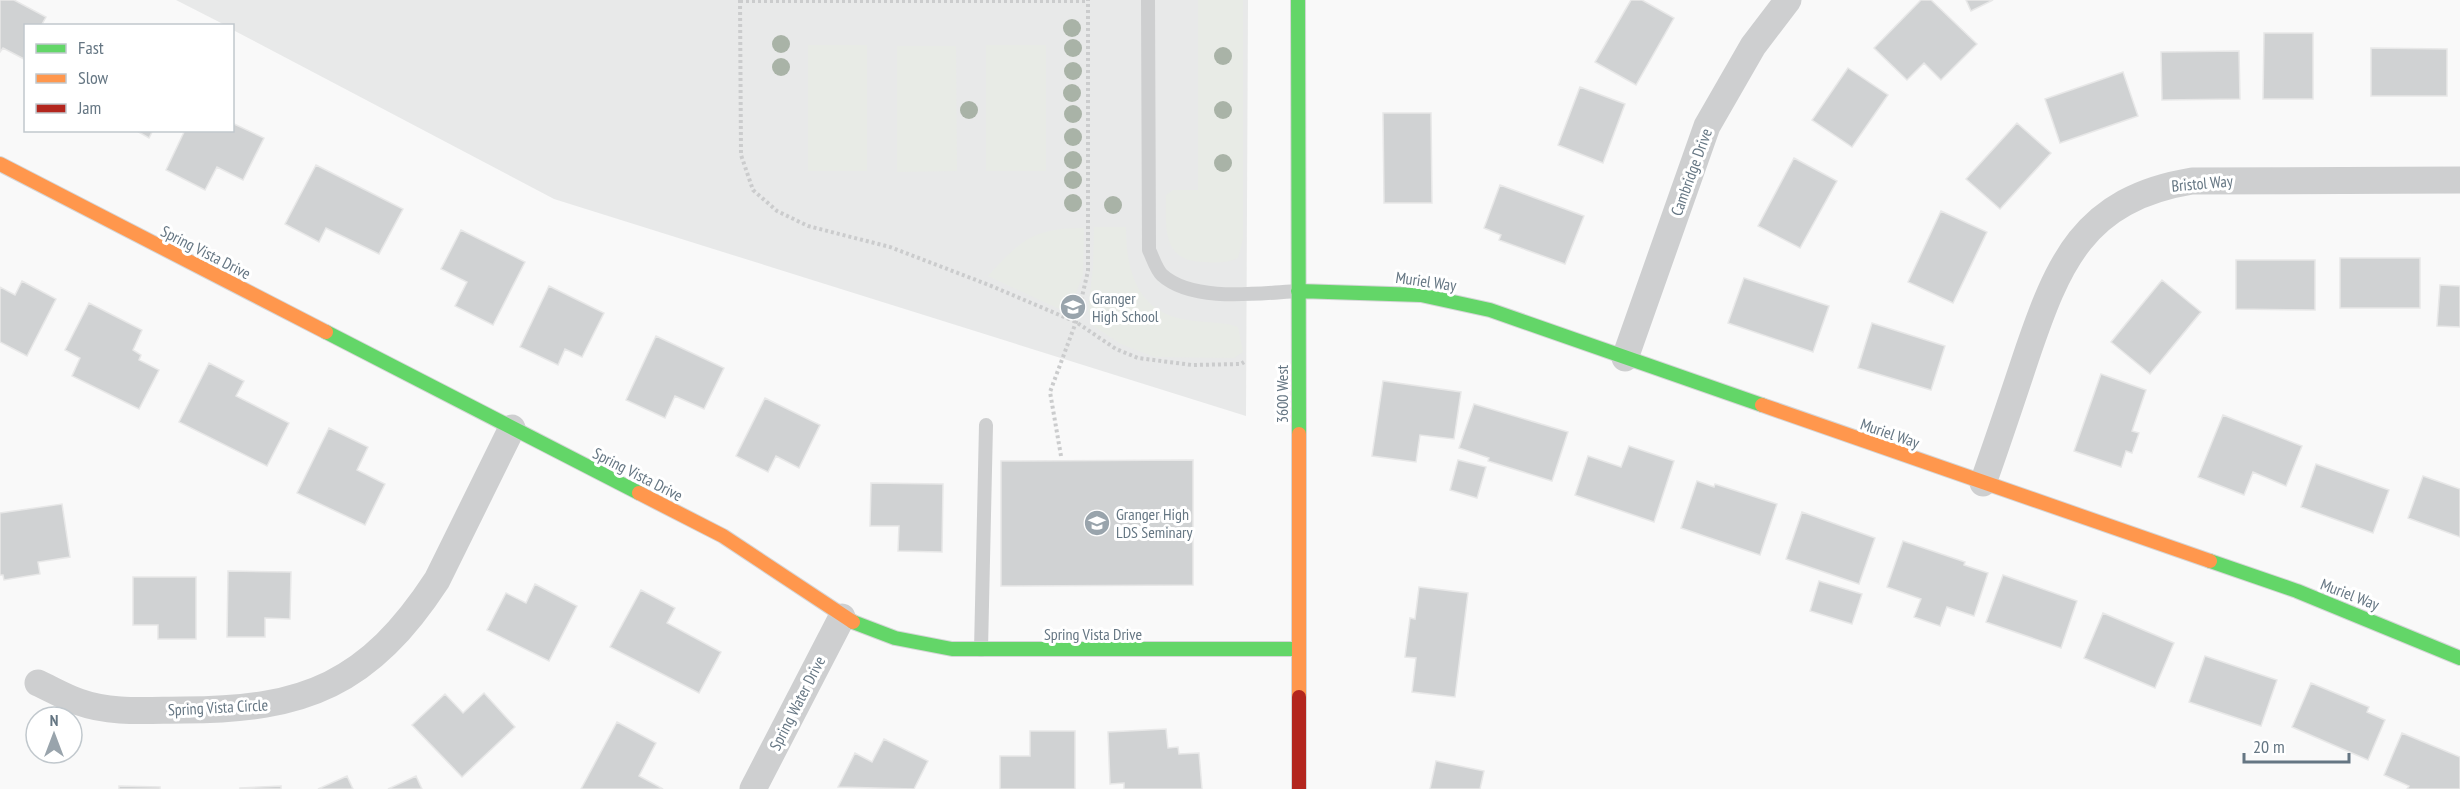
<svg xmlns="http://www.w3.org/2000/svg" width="2460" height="789" viewBox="0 0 2460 789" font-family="'PT Sans Narrow',sans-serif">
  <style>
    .built { fill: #e8e9e9 }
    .green { fill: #e8ebe6 }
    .building { fill: #d0d2d3; stroke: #e8e8e8; stroke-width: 1.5 }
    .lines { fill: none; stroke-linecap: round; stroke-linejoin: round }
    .fast-casing { stroke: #d5d6d7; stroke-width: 16 }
    .slow-casing { stroke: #d5d6d7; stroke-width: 16 }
    .jam-casing { stroke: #d5d6d7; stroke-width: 16 }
    .path { stroke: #cbcccd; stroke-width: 4; stroke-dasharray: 3 3; stroke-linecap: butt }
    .lane { stroke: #cecfd0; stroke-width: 14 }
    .street { stroke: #cecfd0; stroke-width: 27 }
    .fast { stroke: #63d668; stroke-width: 14 }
    .slow { stroke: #ff974d; stroke-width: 14 }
    .jam { stroke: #b3261e; stroke-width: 14 }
    .tree { fill: #a9b3a7 }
    .labels { text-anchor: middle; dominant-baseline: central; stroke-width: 6; stroke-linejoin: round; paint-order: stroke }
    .street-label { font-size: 16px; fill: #657683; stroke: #fff }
    .poi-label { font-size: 16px; fill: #657683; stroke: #fff; text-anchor: start }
  </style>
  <rect width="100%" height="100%" fill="#f9f9f9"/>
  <path class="built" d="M176 0H1248L1246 416 554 199 233 30 232 26 225 25Z"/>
  <path class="green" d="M1198 0H1243V239L1238 258C1227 263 1216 263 1205 262 1161 262 1166 227 1166 195L1173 190H1198Z
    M808 45H867V171H808Z
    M986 45H1046V171H986Z
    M897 46H956L957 171 897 172Z
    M1094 227H1126C1126 271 1137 313 1188 320 1205 323 1221 321 1238 327L1243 352 1234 358 1154 357 1121 344 1092 325 1088 309 1093 268Z
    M1084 228 1083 275 1069 310 1057 308 988 276C1021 240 1033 228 1084 228Z"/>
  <path class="building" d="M0 0H14L46 17 41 26H26L24 59 3 48 0 52Z
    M1631 0H1642L1674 18 1636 85 1595 62Z
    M1921 0H1931L1977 44 1941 80 1924 63 1907 80 1874 48Z
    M1966 0H1993L1971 11Z
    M2264 33H2313V99H2263Z
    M2371 48 2447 49V96H2371Z
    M2239 51 2240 99 2162 100 2161 52Z
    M1848 68 1888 95 1852 147 1812 120Z
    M2123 72 2138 116 2060 143 2045 99Z
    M1580 87 1625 104 1603 163 1558 145Z
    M1383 113H1431L1432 203H1384Z
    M232 123 264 138 243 180 217 167 205 190 166 170 185 130H232Z
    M2017 123 2051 153 2000 209 1966 179Z
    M135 130H153L149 138Z
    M1794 158 1837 181 1800 248 1758 226Z
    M316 165 403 209 379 254 326 228 319 242 285 224Z
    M1500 185 1584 216 1565 264 1499 240 1501 235 1484 228Z
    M1941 211 1987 232 1953 303 1908 282Z
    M461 230 525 262 493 325 455 306 467 282 441 269Z
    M2340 258H2420V308H2340Z
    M2236 260H2315V310L2236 309Z
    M1744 278 1829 306 1813 352 1728 323Z
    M2162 280 2201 312 2150 374 2111 342Z
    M22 281 56 299 27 356 0 342V287L15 295Z
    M2440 285 2460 286V327L2437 326Z
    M549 286 604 313 582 357 565 349 558 365 520 347Z
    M89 303 142 330 133 350 141 355 139 360 159 370 139 409 72 376 80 358 65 350Z
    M1872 323 1945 346 1931 390 1858 368Z
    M656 336 724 368 704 409 675 396 665 418 626 400Z
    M209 363 244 381 236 396 289 423 267 466 179 422Z
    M2101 374 2146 390 2132 431 2139 433 2132 453 2126 451 2121 467 2074 451Z
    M1383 381 1461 392 1454 439 1420 435 1416 462 1372 456Z
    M765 398 820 425 799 468 776 456 768 472 736 456Z
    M1474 404 1568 432 1552 481 1488 461 1489 458 1459 448Z
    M2223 415 2302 446 2286 486 2253 472 2244 495 2198 477Z
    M329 428 368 447 357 470 385 484 365 525 297 493Z
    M1629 446 1674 461 1654 522 1575 495 1588 456 1621 467Z
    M1193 460V585L1001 586V461Z
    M1458 460 1486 467 1477 498 1450 490Z
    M2316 464 2389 490 2373 533 2301 507Z
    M2423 476 2460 489V537L2408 518Z
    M1697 481 1714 487 1715 484 1777 504 1760 555 1681 528Z
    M871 483 943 484 942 552 898 551 899 526H870Z
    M62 504 70 557 38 562 40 574 4 580 3 575H0V513Z
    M1802 512 1875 538 1859 584 1786 559Z
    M1903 541 1965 562 1964 565 1988 573 1974 616 1947 607 1940 626 1914 617 1921 599 1887 587Z
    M228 571 291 572 290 619 265 618V637H227Z
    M2003 575 2077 601 2061 648 1986 622Z
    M133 577H196V639H158V625H133Z
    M1819 581 1862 594 1852 624 1810 611Z
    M535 584 577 606 549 661 487 630 506 593 526 603Z
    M1419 587 1468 593 1455 697 1412 692 1416 658 1405 657 1410 618 1415 619Z
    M641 590 675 608 667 623 721 652 699 693 610 647Z
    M2103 613 2174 643 2155 688 2084 658Z
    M2205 656 2277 680 2261 726 2189 702Z
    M2311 683 2369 707 2367 712 2385 720 2368 760 2292 727Z
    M484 693 515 727 462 777 412 725 445 694 463 713Z
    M617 722 656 743 639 776 663 789H581Z
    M1166 729 1168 748 1178 747 1179 754 1199 753 1202 789H1124V783L1110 784 1108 732Z
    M1030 731H1075V789H1000V756H1030Z
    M2402 733 2460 757V789H2407L2409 786 2384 775Z
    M884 739 928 761 914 789 838 787 855 753 872 762Z
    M1436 761 1484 771 1480 789H1430Z
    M347 776 353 789H318Z
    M416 776 422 789H388Z
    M119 786 160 787V789H119Z
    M281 786V789H240V788Z"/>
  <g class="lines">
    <g class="fast-casing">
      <path id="fast" d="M1298 0 1299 434
        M1298 291 1421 295 1490 310 1762 405
        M326 332 639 493
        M2210 561 2297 591 2460 658
        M853 622 895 638 952 649H1298"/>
    </g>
    <g class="slow-casing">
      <path id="slow" d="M0 164 326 332
        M1762 405 2210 561
        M1299 434V697
        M639 493 723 536 853 622"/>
    </g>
    <g class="jam-casing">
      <path id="jam" d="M1299 697V789"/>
    </g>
    <path class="path" d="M740 0 741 155 753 190 777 211 808 226 890 247 989 285 1076 322 1116 349 1138 358 1192 365 1241 364 1244 362
      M740 1H1088
      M1061 456 1050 392 1076 322 1088 271V0"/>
    <path class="lane" d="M1148 0 1149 250C1153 258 1156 269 1162 275 1193 303 1260 293 1298 291
      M981 650 986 425"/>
    <path class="street" d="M1625 358 1707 126 1753 46 1788 0
      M1983 483C1998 441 2012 399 2026 357 2058 263 2083 199 2192 181L2460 180
      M38 683C51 689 65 697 79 702 112 714 149 710 184 710 305 710 369 684 437 580L512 428
      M753 789 842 617"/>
    <use href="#fast" class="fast"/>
    <use href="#slow" class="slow"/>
    <use href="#jam" class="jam"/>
  </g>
  <g class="tree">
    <circle cx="1072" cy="28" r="9"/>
    <circle cx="781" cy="44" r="9"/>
    <circle cx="1073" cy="48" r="9"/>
    <circle cx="1223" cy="56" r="9"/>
    <circle cx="781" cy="67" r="9"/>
    <circle cx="1073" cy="71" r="9"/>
    <circle cx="1072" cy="93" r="9"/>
    <circle cx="969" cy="110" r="9"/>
    <circle cx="1223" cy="110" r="9"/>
    <circle cx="1073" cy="114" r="9"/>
    <circle cx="1073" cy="137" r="9"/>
    <circle cx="1073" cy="160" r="9"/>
    <circle cx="1223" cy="163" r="9"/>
    <circle cx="1073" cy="180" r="9"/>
    <circle cx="1073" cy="203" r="9"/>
    <circle cx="1113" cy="205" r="9"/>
  </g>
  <defs>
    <g id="school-disc" transform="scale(1.35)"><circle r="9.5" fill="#99a4ac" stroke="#fff"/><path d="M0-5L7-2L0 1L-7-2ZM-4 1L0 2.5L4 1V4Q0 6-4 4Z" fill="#fff"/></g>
  </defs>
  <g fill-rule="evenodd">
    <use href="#school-disc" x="1073" y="307"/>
    <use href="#school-disc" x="1097" y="523"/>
  </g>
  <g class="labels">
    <g class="street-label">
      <text transform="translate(1691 172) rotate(-70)">Cambridge Drive</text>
      <text transform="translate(2202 183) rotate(-5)">Bristol Way</text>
      <text transform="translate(206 252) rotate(27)">Spring Vista Drive</text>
      <text transform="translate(1426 281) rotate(8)">Muriel Way</text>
      <text transform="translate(1282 394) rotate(-90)">3600 West</text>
      <text transform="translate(1890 433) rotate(19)">Muriel Way</text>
      <text transform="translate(638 474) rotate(27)">Spring Vista Drive</text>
      <text transform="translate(2350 594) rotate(21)">Muriel Way</text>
      <text x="1093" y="634">Spring Vista Drive</text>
      <text transform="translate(797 703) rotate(-63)">Spring Water Drive</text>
      <text transform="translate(218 707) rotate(-3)">Spring Vista Circle</text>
    </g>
    <g class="poi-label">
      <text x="1092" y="298">Granger<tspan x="1092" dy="18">High School</tspan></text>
      <text x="1116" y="514">Granger High<tspan x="1116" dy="18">LDS Seminary</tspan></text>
    </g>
  </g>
  <rect x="24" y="24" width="210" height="108" fill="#ffffff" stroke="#c1c8cd" stroke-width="1.5"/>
  <rect x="36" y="44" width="30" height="9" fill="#63d668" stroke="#c1c8cd" stroke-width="1.5"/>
  <text x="78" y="54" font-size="18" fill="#657683">Fast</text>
  <rect x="36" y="74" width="30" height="9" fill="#ff974d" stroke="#c1c8cd" stroke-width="1.5"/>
  <text x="78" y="84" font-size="18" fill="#657683">Slow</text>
  <rect x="36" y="104" width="30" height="9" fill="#b3261e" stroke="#c1c8cd" stroke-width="1.5"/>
  <text x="78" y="114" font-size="18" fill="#657683">Jam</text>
  <g transform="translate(54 735)"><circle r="28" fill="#ffffff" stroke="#c1c8cd" stroke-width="1.5"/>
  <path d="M0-4.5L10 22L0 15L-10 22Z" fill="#99a4ac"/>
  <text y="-9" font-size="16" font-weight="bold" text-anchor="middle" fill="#657683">N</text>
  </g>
  <path d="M2244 753v9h105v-9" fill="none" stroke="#657683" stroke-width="3"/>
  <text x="2253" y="753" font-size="18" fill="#657683" stroke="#ffffff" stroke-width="4.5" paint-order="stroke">20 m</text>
</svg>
